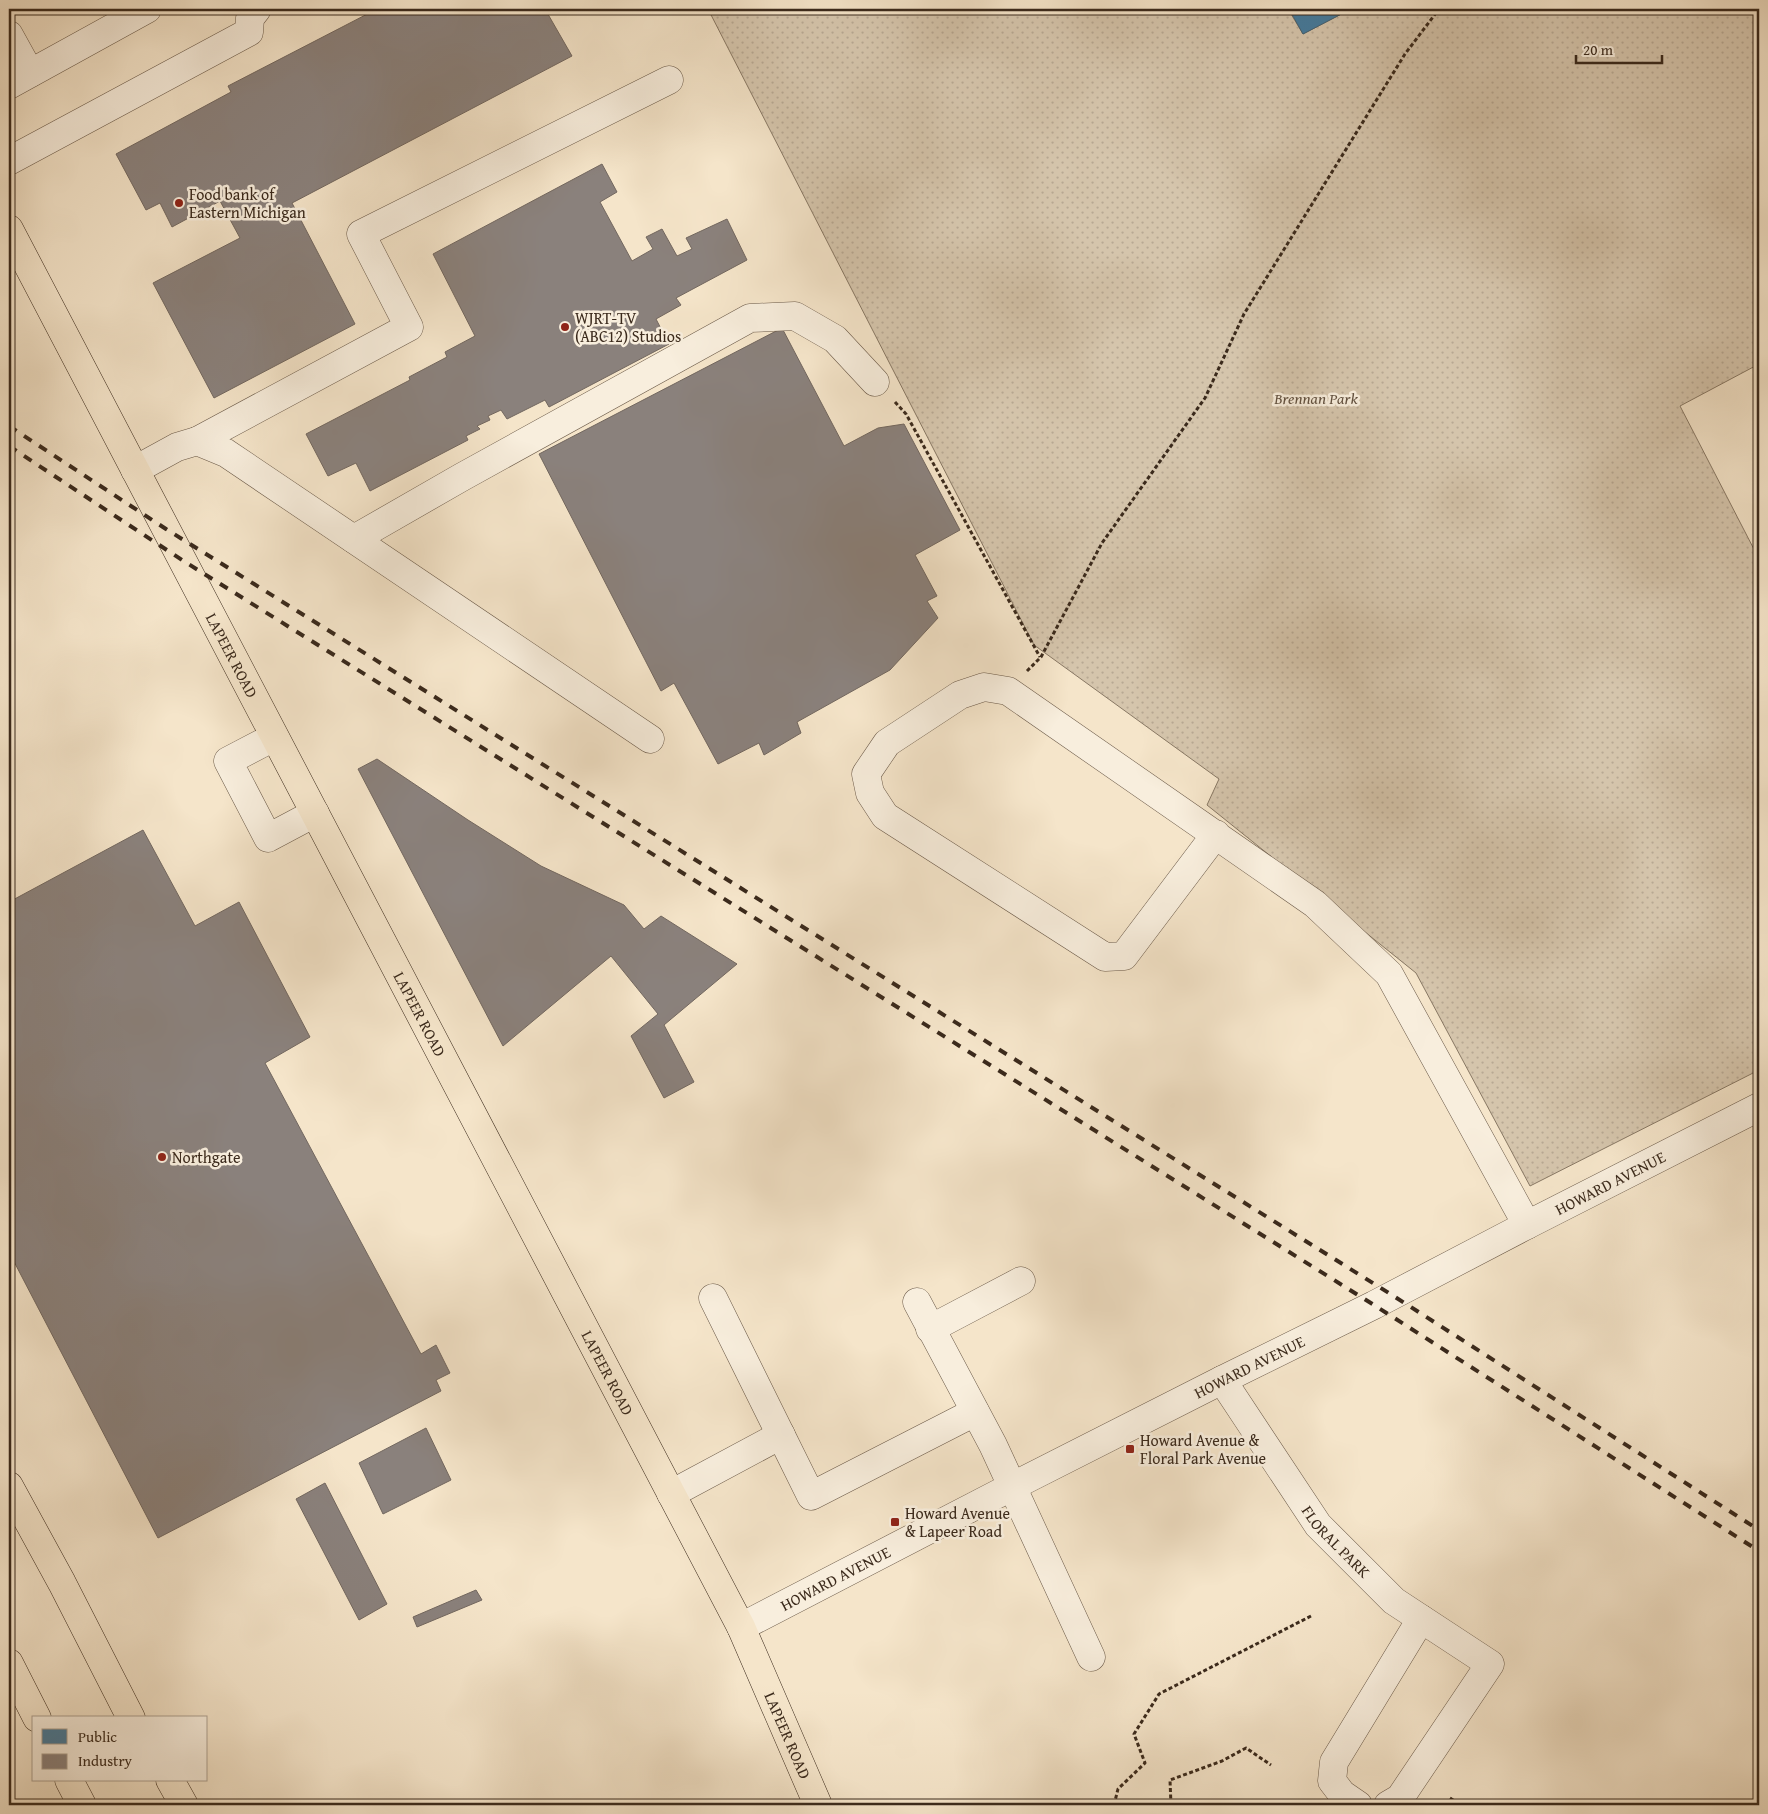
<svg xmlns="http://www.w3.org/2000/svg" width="1768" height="1814" viewBox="0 0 1768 1814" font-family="'Gentium Book Plus',serif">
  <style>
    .park { fill: url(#park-dots); stroke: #887864 }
    .public { fill: #457b9d; stroke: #426376 }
    .industry { fill: #8a817c; stroke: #72675f }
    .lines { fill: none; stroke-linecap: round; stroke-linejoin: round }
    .minor-casing { stroke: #6a5948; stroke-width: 29 }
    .major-casing { stroke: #3b2a1c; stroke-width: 29 }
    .highway-casing { stroke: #3b2a1c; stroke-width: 29 }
    .path { stroke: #3b2a1c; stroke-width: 3; stroke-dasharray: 4 2.5; stroke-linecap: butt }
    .minor { stroke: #f8eedd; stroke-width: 28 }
    .major { stroke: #f5e5ca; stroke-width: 28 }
    .highway { stroke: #f5e5ca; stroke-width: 28 }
    .rail { stroke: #3b2a1c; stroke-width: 4; stroke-dasharray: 9 9; stroke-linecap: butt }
    .poi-dot { fill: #8f2418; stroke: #f8eedd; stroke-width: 2 }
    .labels { text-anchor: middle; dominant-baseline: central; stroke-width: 5; stroke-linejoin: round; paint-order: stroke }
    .poi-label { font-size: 16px; fill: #3b2a1c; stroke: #f8eedd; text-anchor: start }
    .park-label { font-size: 16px; font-style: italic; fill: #625140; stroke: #f8eedd }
    .street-label { font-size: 16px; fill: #3b2a1c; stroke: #f8eedd }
  </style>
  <defs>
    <pattern id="park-dots" width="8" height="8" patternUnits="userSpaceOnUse" patternTransform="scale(1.25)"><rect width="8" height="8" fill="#d5c5ac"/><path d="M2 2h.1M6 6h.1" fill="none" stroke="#b8a993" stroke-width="1.8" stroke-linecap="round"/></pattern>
  </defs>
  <rect width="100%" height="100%" fill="#f5e5ca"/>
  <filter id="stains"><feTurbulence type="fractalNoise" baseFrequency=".004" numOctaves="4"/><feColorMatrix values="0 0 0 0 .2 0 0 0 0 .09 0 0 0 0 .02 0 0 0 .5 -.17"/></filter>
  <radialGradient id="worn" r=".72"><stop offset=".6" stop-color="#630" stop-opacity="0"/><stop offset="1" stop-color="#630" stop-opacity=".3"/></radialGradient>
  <path class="park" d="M708 9H1288L1303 34 1351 9H1759V364L1680 406 1759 559V1070L1530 1186 1416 973 1207 805 1219 779 1034 645Z"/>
  <path class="public" d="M1289 9H1351L1303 34Z"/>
  <path class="industry" d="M377 9H545L572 56 292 203 355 324 214 398 153 283 240 238 220 201 172 227 160 203 146 210 116 154 231 92 228 86Z
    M602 164 617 192 600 202 632 261 653 249 646 237 662 229 677 256 692 249 686 238 727 219 747 260 676 298 681 305 656 319 669 344 549 407 545 400 507 419 501 410 488 416 490 420 477 426 480 429 466 436 468 440 370 491 356 463 328 476 306 434 410 380 409 377 447 357 445 352 475 336 433 254Z
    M782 328 844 446 878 428 904 424 960 530 915 555 937 596 927 601 938 618 890 670 797 722 801 733 764 755 759 743 718 764 674 683 661 691 539 454Z
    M377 759 468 820 541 866 624 905 644 929 661 916 737 964 664 1025 694 1082 664 1098 631 1036 658 1014 611 956 503 1046 358 769Z
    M143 830 195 926 239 902 310 1037 265 1063 421 1354 436 1345 450 1373 436 1380 441 1391 158 1538 9 1252V902Z
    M426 1428 451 1480 383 1514 359 1463Z
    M325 1483 387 1604 359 1620 296 1499Z
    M476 1590 482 1600 417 1627 413 1617Z"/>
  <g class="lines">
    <g class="minor-casing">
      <g id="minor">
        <path d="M9 35 30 73"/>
        <path d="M9 85 147 9"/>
        <path d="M9 161 249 32 250 18 257 9"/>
        <path d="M197 441 409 327 361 234 669 80"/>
        <path d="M135 470 177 447 197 441 226 453 650 739"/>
        <path d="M354 539 462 477 750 318 795 316 835 339 875 382"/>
        <path d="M274 737 228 761 268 838 315 813"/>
        <path d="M1216 834 1124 956 1105 957 885 816 870 793 866 774 887 743 960 695 984 687 1008 691 1315 904 1389 974 1527 1225"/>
        <path d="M713 1298 811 1496 975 1412"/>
        <path d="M917 1302 993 1445 1091 1657"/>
        <path d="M930 1329 1021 1281"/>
        <path id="s1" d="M1222 1380 1318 1525 1394 1601 1490 1664 1400 1798 1388 1805"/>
        <path d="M671 1494 781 1435"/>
        <path id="s2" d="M741 1627 1013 1486 1222 1380 1374 1305 1527 1225 1759 1107"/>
        <path d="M1358 1805 1342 1794 1332 1781 1334 1762 1421 1619"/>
      </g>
    </g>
    <g class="major-casing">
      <g id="major">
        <path id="s3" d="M9 229 741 1627 818 1805"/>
      </g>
    </g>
    <g class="highway-casing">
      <path id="highway" d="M9 1486 62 1583 131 1718
        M9 1663 37 1718
        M69 1780 82 1805
        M170 1780 184 1805"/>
    </g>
    <path class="path" d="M895 402 906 414 1040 657
      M1027 671 1041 657 1102 543 1205 398 1244 314 1405 54 1439 9
      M1450 1798 1461 1805
      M1114 1805 1118 1789 1145 1763 1134 1734 1159 1694 1311 1616
      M1171 1805 1170 1780 1222 1761 1246 1748 1271 1765"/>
    <use href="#minor" class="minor"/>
    <use href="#major" class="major"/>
    <use href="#highway" class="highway"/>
    <path class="rail" d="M9 426 166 529 1392 1295 1759 1530
      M9 446 182 560 1374 1305 1759 1551"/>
  </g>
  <g class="poi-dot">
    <circle cx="179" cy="203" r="5"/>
    <circle cx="565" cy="327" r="5"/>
    <circle cx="162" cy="1157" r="5"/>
    <rect x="1125" y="1444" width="10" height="10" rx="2.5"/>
    <rect x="890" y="1517" width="10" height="10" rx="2.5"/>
  </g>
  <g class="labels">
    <g class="poi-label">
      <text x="189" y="194">Food bank of<tspan x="189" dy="18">Eastern Michigan</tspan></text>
      <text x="575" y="318">WJRT-TV<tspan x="575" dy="18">(ABC12) Studios</tspan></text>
      <text x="172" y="1157">Northgate</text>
      <text x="1140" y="1440">Howard Avenue &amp;<tspan x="1140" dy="18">Floral Park Avenue</tspan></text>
      <text x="905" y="1513">Howard Avenue<tspan x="905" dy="18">&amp; Lapeer Road</tspan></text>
    </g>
    <g class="park-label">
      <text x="1316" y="398">Brennan Park</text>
    </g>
    <g class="street-label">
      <text stroke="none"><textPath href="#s3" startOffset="481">LAPEER ROAD</textPath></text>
      <text stroke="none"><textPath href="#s3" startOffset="886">LAPEER ROAD</textPath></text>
      <text stroke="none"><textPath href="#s2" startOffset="976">HOWARD AVENUE</textPath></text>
      <text stroke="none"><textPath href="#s2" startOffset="571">HOWARD AVENUE</textPath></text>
      <text stroke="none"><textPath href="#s3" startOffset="1291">LAPEER ROAD</textPath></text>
      <text stroke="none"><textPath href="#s1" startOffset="198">FLORAL PARK</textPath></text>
      <text stroke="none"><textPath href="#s2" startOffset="106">HOWARD AVENUE</textPath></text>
      <text stroke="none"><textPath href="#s3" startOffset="1696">LAPEER ROAD</textPath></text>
    </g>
  </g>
  <rect width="1768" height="1814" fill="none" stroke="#f5e5ca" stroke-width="30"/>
  <rect x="10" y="10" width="1748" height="1794" fill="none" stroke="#3b2a1c" stroke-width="2.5"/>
  <rect x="15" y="15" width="1738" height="1784" fill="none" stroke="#3b2a1c"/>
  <rect x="32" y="1716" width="175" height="65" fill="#f8eedd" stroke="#aca090"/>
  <rect x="42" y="1729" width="25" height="15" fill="#457b9d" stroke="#aca090"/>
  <text x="78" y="1742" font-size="15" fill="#3b2a1c">Public</text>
  <rect x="42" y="1754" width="25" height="15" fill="#8a817c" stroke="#aca090"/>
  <text x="78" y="1766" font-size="15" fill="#3b2a1c">Industry</text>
  <path d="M1576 55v8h86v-8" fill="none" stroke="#3b2a1c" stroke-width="2.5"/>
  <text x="1583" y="55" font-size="15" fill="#3b2a1c" stroke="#f8eedd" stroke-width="4" paint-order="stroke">20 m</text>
  <rect width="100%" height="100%" filter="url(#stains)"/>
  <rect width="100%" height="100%" fill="url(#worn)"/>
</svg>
